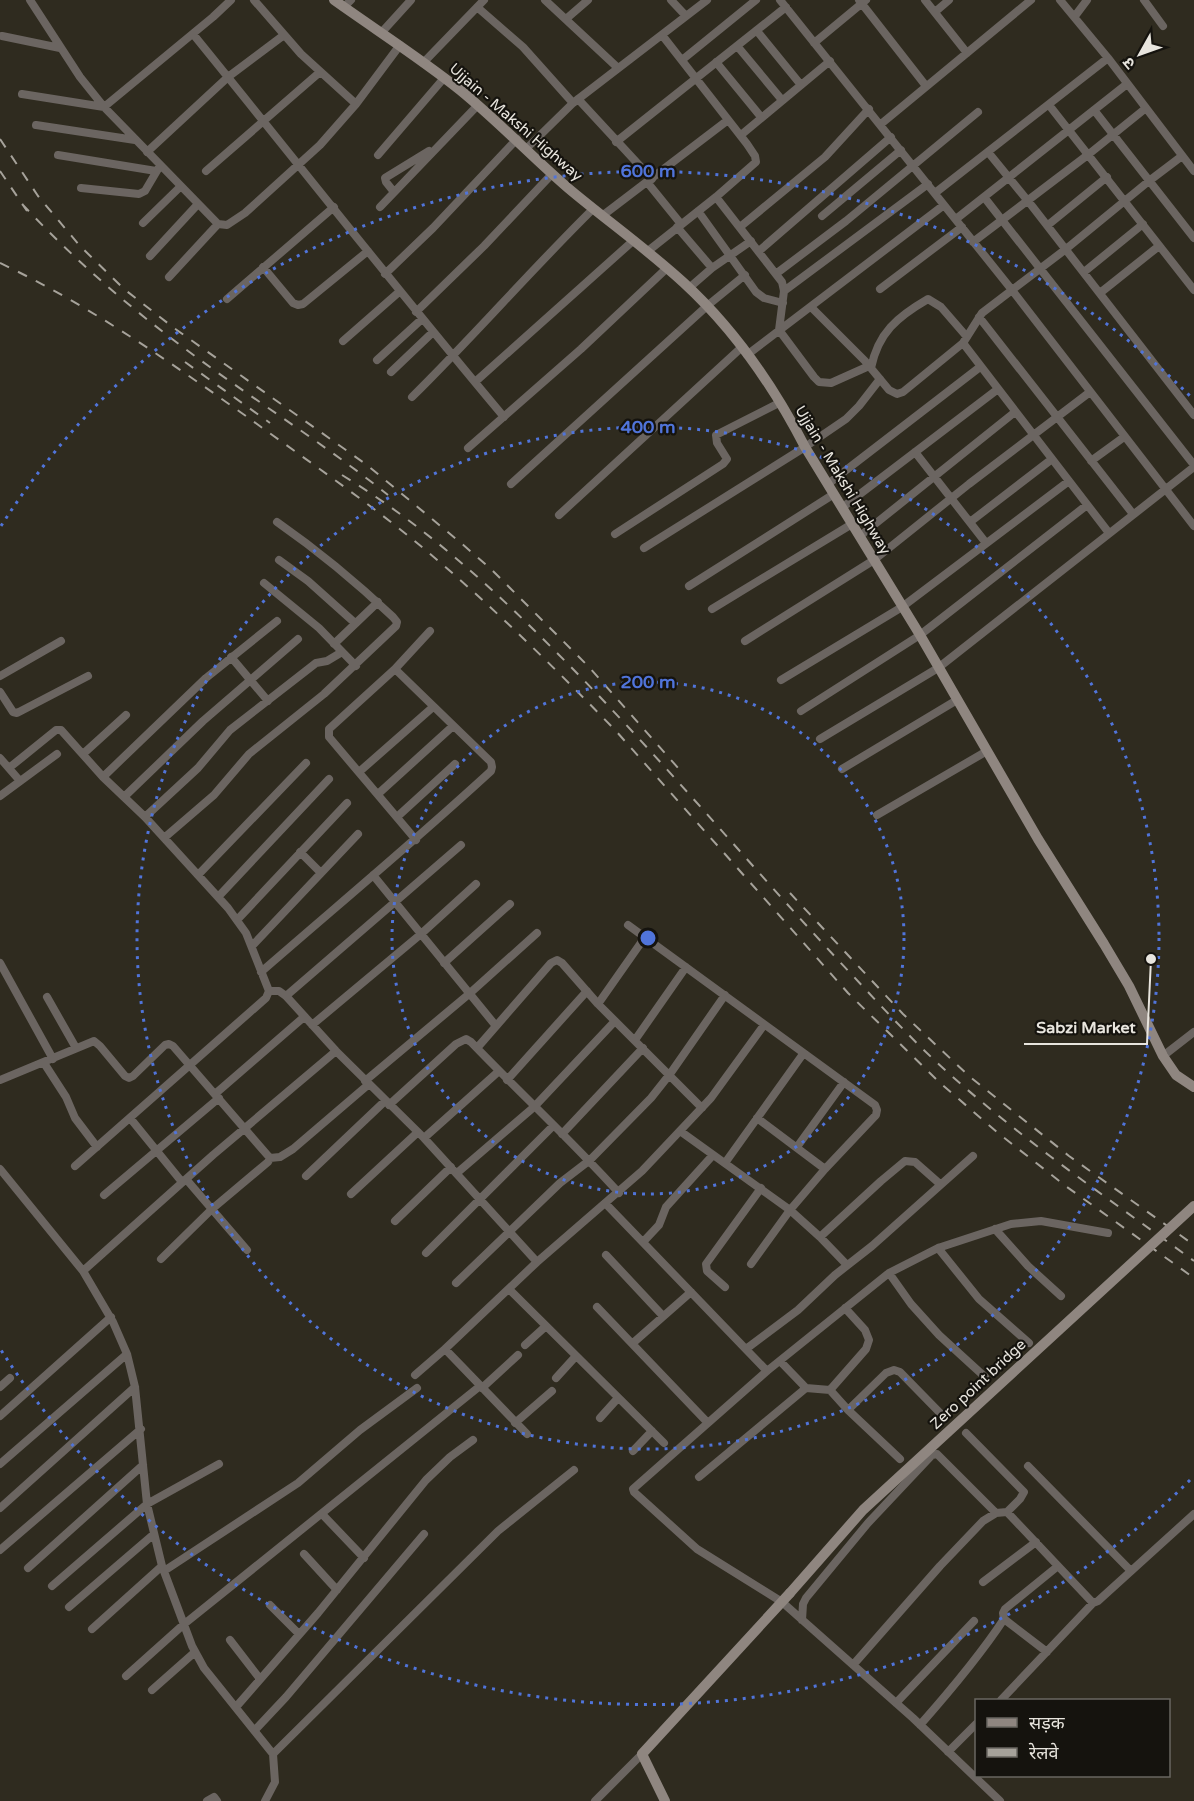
<svg xmlns="http://www.w3.org/2000/svg" width="1194" height="1801" viewBox="0 0 1194 1801" font-family="'Varela Round','Noto Sans Devanagari',sans-serif">
  <style>
    .lines { fill: none; stroke-linecap: round; stroke-linejoin: round }
    .street { stroke: #6b6561; stroke-width: 8 }
    .secondary { stroke: #8f8680; stroke-width: 10 }
    .rail { stroke: #a6a29a; stroke-width: 2; stroke-dasharray: 10 10; stroke-linecap: butt }
    .secondary-bridge { stroke: #8f8680; stroke-width: 10 }
    .ring { fill: none; stroke: #5074da; stroke-width: 3; stroke-dasharray: 3 6 }
    .labels { text-anchor: middle; dominant-baseline: central; stroke-width: 4.5; stroke-linejoin: round; paint-order: stroke }
    .street-label { font-size: 15px; fill: #e8e5de; stroke: #15130e }
    .centre { fill: #5074da; stroke: #15130e; stroke-width: 3 }
    .ring-label { font-size: 18px; text-anchor: middle; font-weight: bold; fill: #5074da; stroke: #15130e; stroke-width: 4.5; stroke-linejoin: round; paint-order: stroke }
    .leader { fill: none; stroke: #e8e5de; stroke-width: 2 }
    .callout-dot { fill: #e8e5de; stroke: #15130e; stroke-width: 2 }
    .callout-label { font-size: 16px; text-anchor: middle; font-weight: bold; fill: #e8e5de; stroke: #15130e; stroke-width: 4.5; stroke-linejoin: round; paint-order: stroke }
  </style>
  <rect width="100%" height="100%" fill="#2f2b1f"/>
  <g class="lines">
    <path class="street" d="M30 0 80 77 104 107 218 224 227 225 245 213 320 145 356 104 400 45
      M254 0 301 54 356 104
      M545 0 618 68
      M671 0 686 16
      M780 0 1012 290 1194 526
      M859 0 926 86
      M925 0 967 53
      M1060 0 1108 58 1194 171
      M1144 0 1163 26
      M344 7 351 0
      M477 7 523 47 573 103
      M935 12 949 0
      M1075 16 1087 0
      M566 19 588 0
      M757 31 801 85
      M382 32 411 0
      M193 34C297 162 398 291 504 417
      M2 36 60 48
      M814 43 866 0
      M738 47 782 100
      M682 60 756 0
      M716 62 761 117
      M423 63 484 0
      M22 94 104 107 213 17 231 0
      M578 99 652 179
      M1049 105 1194 290
      M1094 110 1194 238
      M881 124 1031 0
      M36 125 135 140
      M741 135 830 61
      M616 142 786 7
      M526 149 573 103 707 0
      M147 152 228 77 284 35
      M988 152 1032 206 1194 415
      M58 155 156 171
      M378 155 444 78
      M206 171 320 72
      M647 182 681 224
      M81 188 139 194 145 191 158 169
      M394 192 386 182 385 178 429 151
      M935 193 1108 58
      M716 197 782 282 784 291 779 330 814 377 819 382 831 383 869 366
      M984 197 1194 465
      M380 207 477 106
      M698 211 756 292 764 298 783 303
      M602 216 728 120
      M822 216 901 150
      M956 219 1127 84
      M143 223 181 186
      M1048 225 1107 177
      M677 227 712 268
      M740 227 825 157 869 109
      M973 242 1089 154 1146 108
      M648 251 716 197 756 162 755 156 747 144 662 35
      M759 251 891 137
      M150 256 198 204
      M263 267 293 303 298 305 303 304 368 251
      M1084 272 1143 224
      M777 273 846 221 978 112
      M385 274 433 228 517 139
      M169 277 218 224
      M689 288 712 268 751 241
      M880 289 962 227
      M784 291 928 184
      M1100 293 1159 246
      M227 299 334 207
      M811 307 865 361 889 390 897 394 903 392 963 343 982 313 1066 249 1149 181 1182 156
      M416 312 484 246 552 174
      M979 317 1133 514
      M343 341 399 292
      M963 343 1109 533
      M747 355 944 205
      M377 360 422 319
      M871 368C878 333 897 317 928 299L941 307 967 337
      M391 372 433 332
      M475 382 634 240
      M412 397C474 336 531 270 593 209
      M468 448 581 349 667 268
      M915 452 986 543
      M1091 461 1124 437
      M511 484 707 306 745 275
      M828 484 980 367
      M843 507 998 389
      M559 515 742 347
      M970 522 1052 459
      M615 534 723 464 727 459 717 443 716 435 779 403
      M860 536 1015 412
      M644 548 805 447 846 419 859 406 880 379
      M279 560 308 581 355 623
      M264 583 319 628 356 666
      M689 586 834 494
      M712 609 852 524
      M745 641 874 560 969 484 1090 392
      M334 644 378 602
      M231 657 268 701
      M0 676 61 641
      M781 680 902 607 1069 481
      M0 692 13 712 17 713 88 676
      M801 711 920 635 1087 505
      M820 739 938 668 1194 467
      M83 754 126 715
      M0 758 20 781
      M9 768 56 730H61L103 777 145 817 228 908 246 933 269 991 266 998 75 1166
      M842 769 957 700
      M359 772 433 707
      M103 777 206 678 277 621
      M378 794 453 726
      M0 796 57 754
      M124 797 203 721 298 639
      M877 815 987 751
      M145 817 198 768 230 730 316 663 327 661 342 652
      M397 817 455 764
      M164 838 214 795 249 754 324 694 396 626 397 622 393 617C355 581 320 552 277 522
      M416 840 329 737V729L395 669 430 631
      M300 852 321 873
      M198 875 306 763
      M373 875 496 1026
      M219 896 329 779
      M237 920 347 803
      M628 925 875 1105 877 1110 876 1115 825 1169 790 1210 751 1264
      M252 946 358 834
      M0 963 53 1059
      M444 963 510 904
      M261 972C338 905 416 840 491 771L492 767 491 762 395 669
      M269 991H279L286 996 336 1051 424 1138 537 1262
      M286 996 461 845
      M47 997 76 1048
      M598 1004 645 937
      M312 1025 421 934 476 884
      M635 1040 686 967
      M477 1048 551 963 557 960 562 963 598 1004 702 1108
      M1163 1056 1194 1032
      M44 1063 66 1097 75 1118 97 1147
      M0 1080 94 1041 100 1046 125 1076 129 1078 133 1076 165 1045 169 1044 173 1046 270 1158 268 1162 212 1209 161 1259
      M507 1080 587 991
      M365 1081 469 994 537 933
      M215 1094 304 1017
      M389 1105 456 1044 466 1039 471 1042C520 1093 572 1141 619 1193
      M130 1118 182 1182
      M757 1118 825 1169
      M680 1131 790 1210 820 1237 847 1265
      M562 1134 643 1048
      M424 1138 499 1071
      M797 1147 844 1082
      M270 1158 280 1157 293 1149 369 1084
      M725 1163 803 1054
      M0 1169 83 1271 113 1322 127 1354 135 1387 147 1504 162 1566 192 1646 204 1668 273 1754 275 1782 265 1801
      M457 1173 534 1107 615 1021
      M306 1176 385 1101
      M186 1179 247 1250
      M351 1194 418 1132
      M104 1195 219 1098
      M605 1203 767 1371
      M395 1221 451 1167
      M995 1229 1028 1266 1061 1296
      M820 1237 881 1181 905 1161 915 1162 940 1184
      M644 1241 659 1225 666 1207 713 1155
      M938 1248 979 1299 1029 1343
      M426 1253 553 1126
      M606 1255 663 1316
      M83 1271 213 1155 336 1051
      M889 1273 911 1304 939 1335 985 1377
      M456 1283 560 1183 590 1160 651 1098 670 1074 725 995
      M725 1287 707 1271 706 1264 761 1188
      M509 1289 664 1443
      M597 1307 707 1422
      M633 1343 691 1292
      M525 1345 546 1326
      M445 1349 527 1434
      M746 1349 798 1310 835 1275 872 1246 973 1156
      M415 1375 445 1349 537 1262 642 1171 711 1098 764 1025
      M556 1378 576 1356
      M0 1387 10 1378
      M482 1388 518 1355
      M806 1388 830 1390 848 1410 900 1459
      M830 1390 866 1349 869 1340 865 1330 845 1308
      M848 1410 886 1373 894 1370 900 1372 942 1415
      M0 1416 111 1317
      M600 1418 618 1398
      M515 1423 552 1391
      M966 1433 1024 1492 1020 1499 1007 1512
      M633 1451 652 1431
      M0 1464 127 1354
      M1028 1466 1130 1570
      M699 1477 806 1388 780 1361
      M0 1508 135 1387
      M322 1514 364 1558
      M0 1550 141 1429
      M304 1554 337 1590
      M28 1568 143 1465
      M164 1571 298 1483 360 1430 417 1388
      M983 1582 1036 1542
      M52 1586 147 1504 219 1464
      M270 1605 299 1634
      M69 1607 154 1534
      M1004 1619 1003 1613 1005 1609 1058 1566
      M802 1620 803 1604 806 1598 868 1523 932 1455 937 1454 996 1513
      M92 1629 162 1566
      M230 1640 260 1679
      M853 1665 940 1566 983 1521 996 1513 1007 1512 1093 1603
      M126 1676 183 1625 480 1386
      M152 1690 195 1652
      M1001 1700 1093 1603 1098 1601 1194 1514
      M896 1703 974 1621
      M236 1707 318 1613 426 1480 450 1457 473 1440
      M920 1725C950 1691 979 1657 1004 1619L1047 1652
      M255 1730 286 1697 424 1534
      M948 1752 976 1724
      M273 1754 498 1531 574 1470
      M207 1801 214 1797 217 1801
      M595 1801 642 1754
      M1000 1801 913 1718 782 1602 697 1549 634 1492 633 1489 767 1371 889 1273 938 1248 1011 1224 1041 1221 1108 1233"/>
    <path class="secondary" d="M334 0C376 30 420 58 460 90 498 121 531 156 568 188 606 220 647 249 684 283 734 329 774 387 805 447L920 635 1038 839 1104 944 1129 986 1163 1056 1176 1075 1194 1087
      M665 1801 642 1754 790 1593"/>
    <path class="rail" d="M0 139 38 196 80 246 124 289 174 328 367 465 461 543 491 569 589 667 679 769
      M0 171 27 211
      M22 204C67 252 115 295 167 335 239 391 317 438 388 495
      M0 263C89 305 170 362 250 419 304 458 359 496 411 538 483 597 551 664 616 731L848 993 939 1082 998 1133 1067 1187 1194 1278
      M185 362 270 423
      M342 475C427 527 496 591 566 662 666 763 756 873 854 977 883 1008 912 1040 944 1069 1022 1140 1109 1199 1194 1261
      M790 893 903 1014 969 1076 1069 1156 1194 1245"/>
    <path class="secondary-bridge" d="M790 1593 863 1510 1194 1206"/>
  </g>
  <g class="ring">
    <circle cx="648" cy="938" r="256"/>
    <circle cx="648" cy="938" r="511"/>
    <path d="M1190 1480A767 767 0 0 1 1 1350M1 526A767 767 0 0 1 1190 396"/>
  </g>
  <g class="labels">
    <g class="street-label">
      <text transform="translate(516 122) rotate(41)">Ujjain - Makshi Highway</text>
      <text transform="translate(843 480) rotate(59)">Ujjain - Makshi Highway</text>
      <text transform="translate(978 1384) rotate(-43)">Zero point bridge</text>
    </g>
  </g>
  <circle cx="648" cy="938" r="9" class="centre"/>
  <g class="ring-label">
    <text x="648" y="177">600 m</text>
    <text x="648" y="433">400 m</text>
    <text x="648" y="688">200 m</text>
  </g>
  <path class="leader" d="M1151 959L1147 1044H1024"/>
  <circle class="callout-dot" cx="1151" cy="959" r="6"/>
  <g class="callout-label">
    <text x="1086" y="1033">Sabzi Market</text>
  </g>
  <rect x="975" y="1699" width="195" height="78" fill="#15130e" stroke="#696761" stroke-width="1.5"/>
  <rect x="987" y="1718" width="30" height="9" fill="#8f8680" stroke="#696761" stroke-width="1.5"/>
  <text x="1029" y="1729" font-size="18" fill="#e8e5de">सड़क</text>
  <rect x="987" y="1748" width="30" height="9" fill="#a6a29a" stroke="#696761" stroke-width="1.5"/>
  <text x="1029" y="1759" font-size="18" fill="#e8e5de">रेलवे</text>
  <g transform="translate(1140 54) rotate(230)" stroke="#15130e" stroke-width="4.5" paint-order="stroke">
  <path d="M0-4.5L10 22L0 15L-10 22Z" fill="#e8e5de"/>
  <text y="-9" font-size="16" font-weight="bold" text-anchor="middle" fill="#e8e5de">उ</text>
  </g>
</svg>
